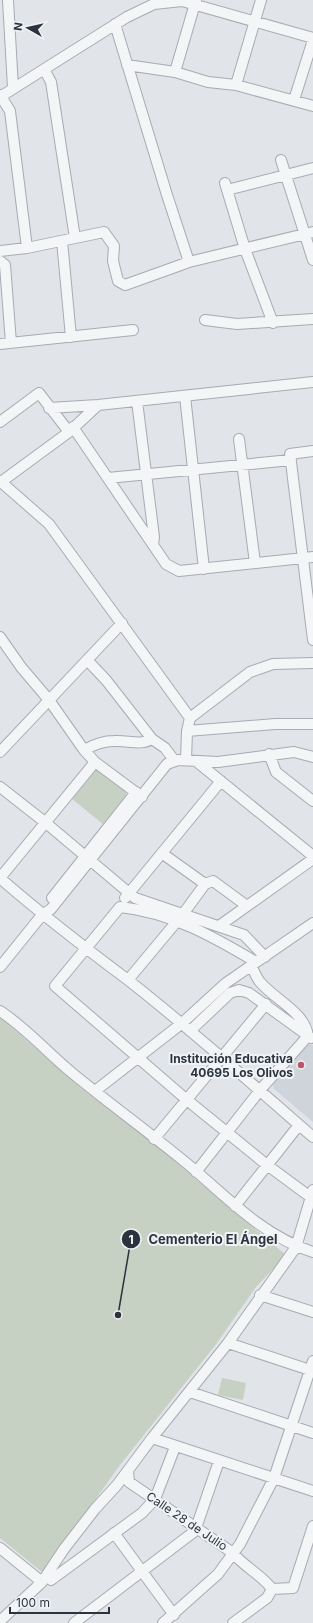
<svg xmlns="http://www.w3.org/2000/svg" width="313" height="1623" viewBox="0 0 313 1623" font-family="Inter,sans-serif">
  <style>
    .built { fill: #cfd3da }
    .green { fill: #c7d1c3 }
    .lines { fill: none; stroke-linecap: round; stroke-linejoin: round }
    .minor-casing { stroke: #a7abb2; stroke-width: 12 }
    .minor { stroke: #f3f5f7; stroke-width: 10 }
    .poi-dot { fill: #bf5469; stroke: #f0f3f6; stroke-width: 1.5 }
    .labels { text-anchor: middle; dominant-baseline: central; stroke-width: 4; stroke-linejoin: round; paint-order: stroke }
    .poi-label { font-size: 12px; font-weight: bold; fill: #2b333e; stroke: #f0f3f6; text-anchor: end }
    .street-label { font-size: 12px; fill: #2b333e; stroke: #f0f3f6 }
    .leader { fill: none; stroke: #2b333e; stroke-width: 1.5 }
    .callout-dot { fill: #2b333e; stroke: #f0f3f6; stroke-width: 1.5 }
    .mark-label { font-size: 12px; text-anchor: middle; font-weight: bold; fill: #fff }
    .callout-label { font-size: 13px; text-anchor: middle; font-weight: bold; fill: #2b333e; stroke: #f0f3f6; stroke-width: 4; stroke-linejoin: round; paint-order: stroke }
  </style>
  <rect width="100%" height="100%" fill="#e1e4e8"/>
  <path class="built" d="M311 1044 313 1046V1122L273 1088V1085L307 1045Z"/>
  <path class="green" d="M97 768 126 791V795L103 824 72 799Z
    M0 1017 82 1089 132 1126 286 1255 256 1287 217 1343 120 1465 43 1573 0 1538Z
    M222 1378 246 1383 243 1400 218 1395Z"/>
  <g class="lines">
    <g class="minor-casing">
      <path id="minor" d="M8 0 13 88
        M115 24 167 195 189 262
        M127 65 175 72 208 82 236 85 313 106
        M44 69 51 82 75 238
        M175 72 196 0
        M236 85 261 0
        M0 95 10 111 27 248
        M0 97 127 17 154 4 182 1 313 38
        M294 100 313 40
        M281 160 313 260
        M225 183 245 249 273 323
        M227 190 313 168
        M62 241 71 337
        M0 251 27 248 104 232 114 246 113 261 118 281 125 285 189 262 313 232
        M0 261 5 265 11 343
        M205 320 237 324 313 319
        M0 344 133 330
        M185 396 204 569
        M137 401 154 537 153 545
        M49 408 98 405 313 382
        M0 422 39 393 69 432
        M73 427 166 564 179 571 313 557
        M239 439 255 563
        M313 451 290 454 313 640
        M108 478 291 460
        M0 481 49 524 190 718
        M1 482 69 432 98 405
        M0 637 21 667 49 700 84 750 95 762 142 797
        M87 660 106 680 152 739 165 748 174 760
        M187 731 275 724H313
        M84 750C93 745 103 741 114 741 128 740 140 746 152 739
        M0 752 122 623
        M269 754 276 772 313 801
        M186 760 187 731 190 718 250 672 273 664 313 663
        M196 761 313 856
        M0 787 46 823 135 898 244 935 265 957
        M0 878C41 914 84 947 128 980 192 1030 252 1084 313 1137
        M0 878 95 762
        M205 884 213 881 247 906
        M52 898 136 792
        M125 898 221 781
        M219 926 313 859
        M256 962C214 937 170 912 120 907L55 986 187 1100 267 1165 313 1199
        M0 967 42 915 51 909 167 764 178 760 218 762 294 752 313 757
        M128 980 183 914 205 884 163 854
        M0 1011C26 1028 47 1052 71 1072 112 1106 156 1137 197 1172 232 1203 268 1238 313 1252
        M190 1031 230 993 239 990 249 993 311 1038
        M95 1091 181 1024 226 983 313 923
        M154 1139 266 1004
        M196 1172 261 1089 308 1036C305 1012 275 1000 260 982 256 977 254 971 251 965
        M235 1206 299 1125
        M260 1295 313 1312
        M228 1343 296 1247 313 1190
        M190 1392 313 1433
        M152 1438 313 1491
        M128 1471 129 1482 233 1553C244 1567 261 1574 272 1589L293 1588 313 1526
        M114 1533 174 1615
        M0 1548 42 1582
        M51 1580 142 1513 155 1499 175 1447
        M0 1621 42 1582 64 1549 95 1509 117 1485 152 1438 228 1343 313 1371
        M74 1623 195 1531 219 1461
        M163 1623 218 1574 240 1544 274 1478 313 1361
        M233 1623 267 1598 272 1589"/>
    </g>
    <use href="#minor" class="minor"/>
  </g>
  <circle class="poi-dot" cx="301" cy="1065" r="4"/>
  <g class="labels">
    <g class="poi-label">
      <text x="293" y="1058">Institución Educativa<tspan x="293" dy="14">40695 Los Olivos</tspan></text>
    </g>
    <g class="street-label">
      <text transform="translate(187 1521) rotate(34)">Calle 28 de Julio</text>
    </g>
  </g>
  <path class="leader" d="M118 1315L131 1239"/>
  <g class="callout-dot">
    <circle cx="118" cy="1315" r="4"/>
    <circle cx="131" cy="1239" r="10"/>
  </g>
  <g class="mark-label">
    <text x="131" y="1244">1</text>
  </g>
  <g class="callout-label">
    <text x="213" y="1244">Cementerio El Ángel</text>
  </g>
  <g transform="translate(28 28) rotate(278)" stroke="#f0f3f6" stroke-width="3" paint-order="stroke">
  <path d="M0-3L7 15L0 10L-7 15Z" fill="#2b333e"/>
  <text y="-6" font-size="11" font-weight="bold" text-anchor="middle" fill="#2b333e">N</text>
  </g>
  <path d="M10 1607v6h99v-6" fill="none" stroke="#2b333e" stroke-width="2"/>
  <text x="16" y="1607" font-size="12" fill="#2b333e" stroke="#f0f3f6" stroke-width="3" paint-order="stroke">100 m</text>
</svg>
